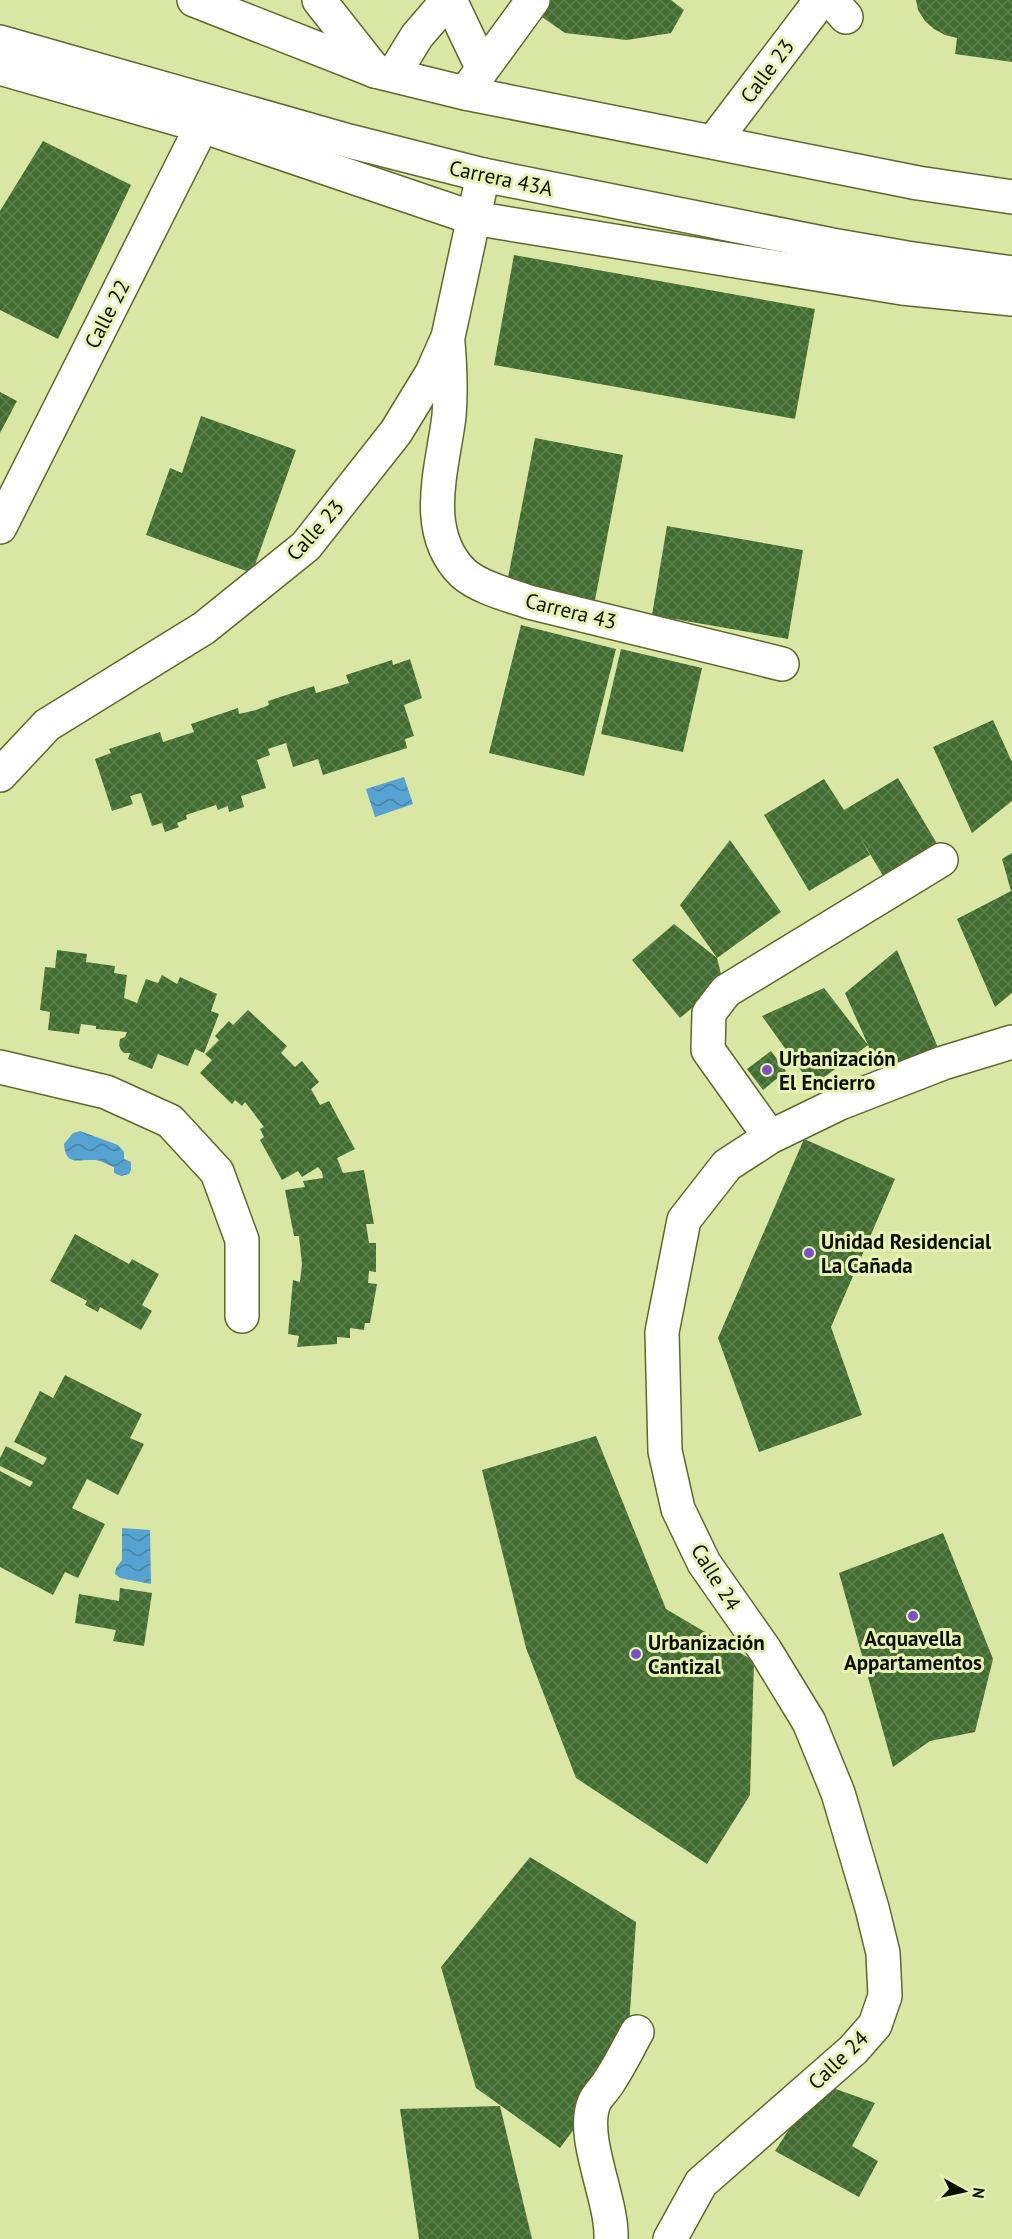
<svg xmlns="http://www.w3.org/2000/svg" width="1012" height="2239" viewBox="0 0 1012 2239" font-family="'PT Sans',sans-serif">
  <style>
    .water { fill: url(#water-waves) }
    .building { fill: url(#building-cross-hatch) }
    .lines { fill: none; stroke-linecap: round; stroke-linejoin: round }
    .minor-casing { stroke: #5e682a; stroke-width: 36 }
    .major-casing { stroke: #5e682a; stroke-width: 36 }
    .minor { stroke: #fff; stroke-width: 33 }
    .major { stroke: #fff; stroke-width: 33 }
    .poi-dot { fill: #7d50c9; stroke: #e7f4b1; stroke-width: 2 }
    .labels { text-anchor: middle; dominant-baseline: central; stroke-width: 6; stroke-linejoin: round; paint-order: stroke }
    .street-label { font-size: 21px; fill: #0c0f00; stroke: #e7f4b1 }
    .poi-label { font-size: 21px; font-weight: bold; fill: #0c0f00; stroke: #e7f4b1; text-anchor: start }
  </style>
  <defs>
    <pattern id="water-waves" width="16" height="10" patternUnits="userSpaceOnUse" patternTransform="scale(1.5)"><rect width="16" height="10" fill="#56a3d1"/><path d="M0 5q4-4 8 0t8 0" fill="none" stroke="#4683a7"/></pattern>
    <pattern id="building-cross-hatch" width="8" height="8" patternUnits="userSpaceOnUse" patternTransform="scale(1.5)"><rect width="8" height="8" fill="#426d30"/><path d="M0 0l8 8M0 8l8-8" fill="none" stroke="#5f8050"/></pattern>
  </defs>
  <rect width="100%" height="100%" fill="#dae7a4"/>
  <path class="water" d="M404 777 413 804 375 817 366 789Z
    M80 1131 118 1145 124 1152V1159L131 1162V1170L129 1174 121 1176 114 1173V1167C107 1165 102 1160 94 1160 78 1159 66 1167 64 1144L73 1133Z
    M122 1528 150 1530 151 1584 120 1578 115 1574 116 1568 122 1560Z"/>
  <path class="building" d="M551 0H671L684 10 671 33 627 40 565 33 539 15Z
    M916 0H1012V62L955 54 957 38 945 35 934 29 925 21 918 10Z
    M43 141 131 185 58 339 0 310V211Z
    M514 255 815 309 795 419 494 365Z
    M0 392 17 401 0 433Z
    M201 416 296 450 252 573 146 535 170 468 182 473Z
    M535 438 623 455 595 600 507 583Z
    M667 526 803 550 788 639 652 615Z
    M521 625 616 649 584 776 489 753Z
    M621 649 702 668 683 752 601 734Z
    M410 659 422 698 404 705 414 736 405 739 407 748 323 775 318 759 293 767 286 743 268 749 270 755 257 760 266 788 241 796 244 807 229 812 228 806 218 810 216 805 186 815 187 819 177 823 179 827 165 832 162 823 152 826 141 793 130 796 133 804 112 811 95 759 111 753 109 749 160 732 163 742 194 732 191 724 238 708 239 714 256 710 269 705 268 701 314 686 316 693 349 683 346 675 392 660 393 665Z
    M993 720 1012 762V801L972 833 933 747Z
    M898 778 939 847 885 879 858 834 870 855 809 891 764 815 824 779 844 810Z
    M730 840 781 912 717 958 723 982 680 1018 632 960 674 924 717 958 680 905Z
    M1012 853V993L995 1007 957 919 1011 891 1002 859Z
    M57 950 87 954 86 962 115 966 114 973 127 975 124 998 137 1003 146 979 158 983 162 975 177 984 180 977 217 994 211 1011 219 1014 204 1053 195 1049 188 1066 158 1054 152 1069 128 1059 130 1053H124L121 1050 119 1045 120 1039 125 1037 127 1032 96 1029V1026L81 1024 79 1034 48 1030 50 1012 40 1010 45 967 55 968Z
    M897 950 939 1050 880 1072 845 993Z
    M824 988 868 1045 812 1086 762 1016Z
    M248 1010 287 1046 281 1053 295 1067 302 1061 319 1082 311 1089 320 1105 329 1101 355 1149 337 1158 343 1173 364 1170 374 1224H366L369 1243H376V1272L369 1271 368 1283 377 1284 370 1323H365L364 1330 350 1328V1338L337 1337V1344L297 1347 299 1336 288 1334 293 1280 300 1282 302 1264 299 1236H294L285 1190 305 1187 303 1181 323 1178 322 1172 318 1167 302 1177 298 1171 282 1180 260 1140 264 1137 260 1129 264 1127 252 1111 245 1102 242 1106 235 1100 232 1104 200 1073 212 1060 205 1054 219 1040 215 1036 229 1021 233 1025Z
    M771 1051 786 1071 763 1090 747 1069Z
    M804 1139 895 1179 831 1327 862 1415 759 1452 718 1338Z
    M75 1234 129 1264 132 1259 159 1274 142 1305 152 1311 141 1330 100 1307 98 1312 85 1305 87 1301 50 1281Z
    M65 1375 142 1414 130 1438 144 1444 118 1495 87 1479 72 1508 105 1524 78 1578 65 1572 53 1595 0 1567V1471L30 1487 33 1482 0 1466V1458L6 1446 43 1465 47 1458 14 1442 40 1391 53 1398Z
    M596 1436 666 1609 754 1661 750 1795 707 1864 576 1778 526 1648 482 1470Z
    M943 1533 993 1659 975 1732 930 1741 893 1767 839 1573Z
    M120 1588 152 1593 144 1646 113 1641 116 1630 75 1623 79 1594 119 1601Z
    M530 1857 636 1922 628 2041 594 2102 560 2148 476 2088 441 1967Z
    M819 2083 875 2103 852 2146 878 2161 859 2197 775 2151Z
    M500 2106 532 2239H419L400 2109Z"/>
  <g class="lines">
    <g class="minor-casing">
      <path id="minor" d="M319 0 375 71
        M450 0 480 63
        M831 0 846 17
        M0 68 202 126 473 218 902 288 1012 299
        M393 75 417 36 448 0
        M465 93 533 0
        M714 141 821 0
        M448 343C450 367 451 392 449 416 443 467 420 531 463 573 478 587 509 595 529 602L782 664
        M0 527 212 106
        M0 775 47 725 204 628 306 546 396 432 432 373 448 337 483 175
        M0 1067 106 1092 170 1121 217 1172 242 1240V1316
        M770 1137 708 1050 709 1013 726 991 941 860
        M611 2239C613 2201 580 2137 594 2103 597 2095 606 2088 610 2080 620 2065 628 2048 637 2032
        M670 2239 701 2183 853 2050 875 2025 885 1996 883 1953 872 1908 838 1793 809 1722 765 1650 704 1563 678 1509 665 1451 662 1332 684 1220 727 1165 770 1137 840 1103 943 1063 1012 1042"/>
    </g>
    <g class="major-casing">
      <path id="major" d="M194 0 375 71 465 93 918 183 1012 197
        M0 42 349 141 483 175 832 245 907 258 1012 273"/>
    </g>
    <use href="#minor" class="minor"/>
    <use href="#major" class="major"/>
  </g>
  <g class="poi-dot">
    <circle cx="767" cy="1070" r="6"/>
    <circle cx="809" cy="1253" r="6"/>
    <circle cx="913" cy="1616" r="6"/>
    <circle cx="636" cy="1654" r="6"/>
  </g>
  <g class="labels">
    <g class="street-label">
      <text transform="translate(767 71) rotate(-53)">Calle 23</text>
      <text transform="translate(501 178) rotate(12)">Carrera 43A</text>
      <text transform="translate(107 314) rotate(-63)">Calle 22</text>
      <text transform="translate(315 530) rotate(-48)">Calle 23</text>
      <text transform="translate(571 611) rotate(14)">Carrera 43</text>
      <text transform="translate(716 1577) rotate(58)">Calle 24</text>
      <text transform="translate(838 2060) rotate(-44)">Calle 24</text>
    </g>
    <g class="poi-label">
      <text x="779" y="1058">Urbanización<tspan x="779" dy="24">El Encierro</tspan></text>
      <text x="821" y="1241">Unidad Residencial<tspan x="821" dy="24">La Cañada</tspan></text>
      <text x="913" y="1638" text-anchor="middle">Acquavella<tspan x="913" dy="24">Appartamentos</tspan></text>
      <text x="648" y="1642">Urbanización<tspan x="648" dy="24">Cantizal</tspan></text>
    </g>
  </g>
  <g transform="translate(964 2191) rotate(98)" stroke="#e7f4b1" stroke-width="4.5" paint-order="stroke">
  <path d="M0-4.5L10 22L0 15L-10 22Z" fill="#0c0f00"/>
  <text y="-9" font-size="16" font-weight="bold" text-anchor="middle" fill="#0c0f00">N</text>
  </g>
</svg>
